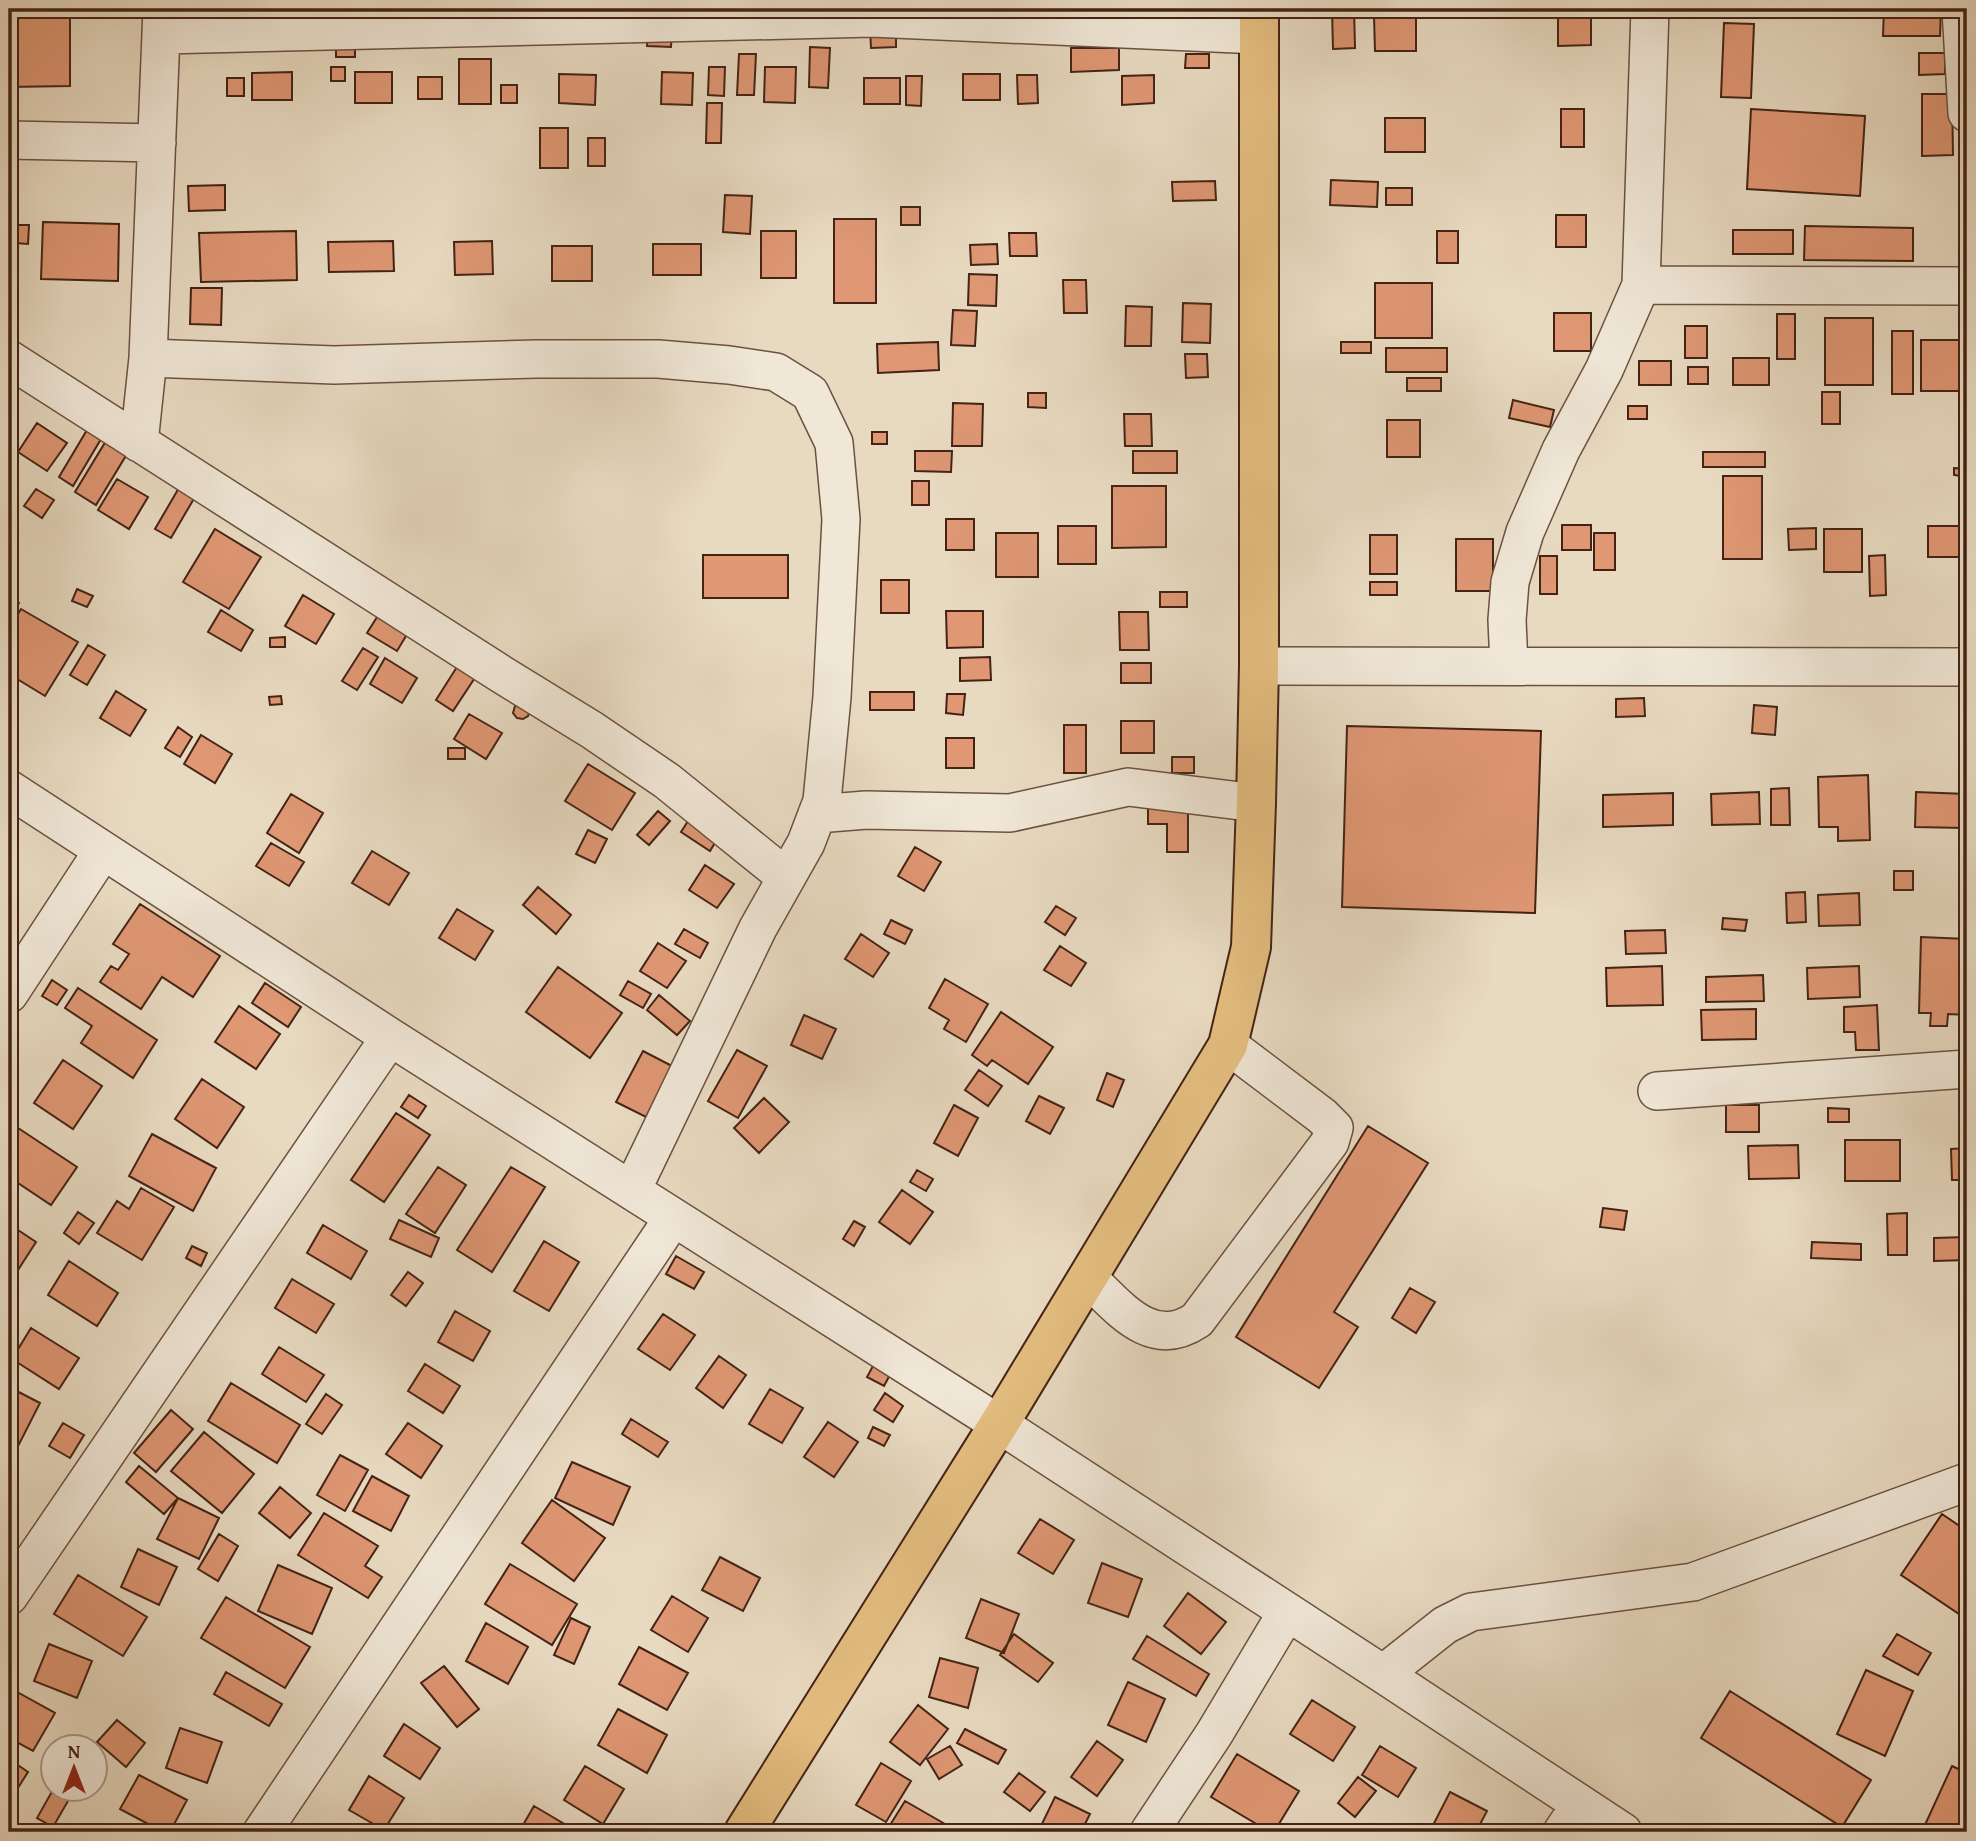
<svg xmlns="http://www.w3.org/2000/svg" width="1976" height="1841" viewBox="0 0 1976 1841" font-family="'Gentium Book Plus',serif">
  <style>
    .building { fill: #df9774; stroke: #442315; stroke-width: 2 }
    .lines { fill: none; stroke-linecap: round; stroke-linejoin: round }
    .minor-casing { stroke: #6d5140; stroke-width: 40 }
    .major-casing { stroke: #442315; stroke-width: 42 }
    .minor { stroke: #f0e7d7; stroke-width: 37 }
    .major { stroke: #e4bd80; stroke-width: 38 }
  </style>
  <rect width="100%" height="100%" fill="#e8dac1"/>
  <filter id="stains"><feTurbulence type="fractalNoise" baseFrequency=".00286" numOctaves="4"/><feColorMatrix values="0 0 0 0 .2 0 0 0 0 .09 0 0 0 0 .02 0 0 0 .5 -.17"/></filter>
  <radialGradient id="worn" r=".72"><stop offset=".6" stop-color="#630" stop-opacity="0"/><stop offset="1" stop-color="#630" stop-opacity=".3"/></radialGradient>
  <path class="building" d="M9 9H70V86L9 87Z
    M1332 9H1354L1355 48 1333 49Z
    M1558 9H1591V45L1558 46Z
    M1884 9H1941L1940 36H1883Z
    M1374 16H1416V51H1375Z
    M1724 23 1754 24 1751 98 1721 97Z
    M896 27V47L871 48 870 28Z
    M648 28 672 29 671 47 647 46Z
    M336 35H355V57H336Z
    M810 47 830 48 828 88 809 87Z
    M1071 48H1119V70L1071 72Z
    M1919 53H1945V74L1919 75Z
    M739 54H756L754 95H737Z
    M1186 54H1209V68H1185Z
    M459 59H491V104H459Z
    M331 67H345V81H331Z
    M709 67H725L724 96 708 95Z
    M765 67H796L795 103 764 102Z
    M292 72V100H252V73Z
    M355 72H392V103H355Z
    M662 72 693 73 692 105 661 104Z
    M559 74 596 75 595 105 559 103Z
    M963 74H1000V100H963Z
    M1017 75H1037L1038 103 1018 104Z
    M1154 75V103L1122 105V76Z
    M906 76H922L921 106 906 105Z
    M418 77H442V99H418Z
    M227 78H244V96H227Z
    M864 78H900V104H864Z
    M501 85H517V103H501Z
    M1922 94H1952L1953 155 1922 156Z
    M707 103H722L721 143H706Z
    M1561 109H1584V147H1561Z
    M1751 109 1865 116 1860 196 1747 189Z
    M1385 118H1425V152H1385Z
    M540 128H568V168H540Z
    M588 138H605V166H588Z
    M1331 180 1378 182 1377 207 1330 205Z
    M1215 181 1216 200 1173 201 1172 182Z
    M225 185V210L189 211 188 186Z
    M1386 188H1412V205H1386Z
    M725 195 752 196 750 234 723 232Z
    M901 207H920V225H901Z
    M1556 215H1586V247H1556Z
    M834 219H876V303H834Z
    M43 222 119 224 118 281 41 279Z
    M15 225H29L28 244 15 243Z
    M1805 226 1913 228V261L1804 260Z
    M1733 230H1793V254H1733Z
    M296 231 297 280 201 282 199 233Z
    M761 231H796V278H761Z
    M1437 231H1458V263H1437Z
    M1009 233H1036L1037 256H1010Z
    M393 241 394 271 329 272 328 242Z
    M492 241 493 274 455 275 454 242Z
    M653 244H701V275H653Z
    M997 244 998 264 971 265 970 245Z
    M552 246H592V281H552Z
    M969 274 997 275 996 306 968 305Z
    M1063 280H1086L1087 313H1064Z
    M1375 283H1432V338H1375Z
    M191 288H222L221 325 190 324Z
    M1183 303 1211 304 1210 343 1182 342Z
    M1126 306 1152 307 1151 346H1125Z
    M953 310 977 311 975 346 951 345Z
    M1554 313H1591V351H1554Z
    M1777 314H1795V359H1777Z
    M1825 318H1873V385H1825Z
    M1685 326H1707V358H1685Z
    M1892 331H1913V394H1892Z
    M1921 340H1960V391H1921Z
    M938 342 939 370 878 373 877 344Z
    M1341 342H1371V353H1341Z
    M1386 348H1447V372H1386Z
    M1185 354H1207L1208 377 1186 378Z
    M1733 358H1769V385H1733Z
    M1639 361H1671V385H1639Z
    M1688 367H1708V384H1688Z
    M1407 378H1441V391H1407Z
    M1822 392H1840V424H1822Z
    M1028 393H1046V408L1028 407Z
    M1513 400 1554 410 1550 427 1509 418Z
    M953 403 983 404 982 446H952Z
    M1628 406H1647V419H1628Z
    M1124 414H1151L1152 446H1125Z
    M1387 420H1420V457H1387Z
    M37 423 67 443 47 471 18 452Z
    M87 430 101 439 73 486 59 477Z
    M872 432H887V444H872Z
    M109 436 130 449 96 505 75 492Z
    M915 451H952L951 472 915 471Z
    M1133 451H1177V473H1133Z
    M1703 452H1765V467H1703Z
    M1954 468 1967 469V477L1954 475Z
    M1723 476H1762V559H1723Z
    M117 479 148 497 129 529 98 510Z
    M912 481H929V505H912Z
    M180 486 196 495 171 538 155 529Z
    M1112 486H1166V547L1112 548Z
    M36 489 54 500 42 518 24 506Z
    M946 519H974V550H946Z
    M1562 525H1591V550H1562Z
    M1058 526H1096V564H1058Z
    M1928 526H1963V557H1928Z
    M1816 528V549L1789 550 1788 529Z
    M215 529 261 557 229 609 183 582Z
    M1824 529H1862V572H1824Z
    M996 533H1038V577H996Z
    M1594 533H1615V570H1594Z
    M1370 535H1397V574H1370Z
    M1456 539H1493V591H1456Z
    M703 555H788V598H703Z
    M1885 555 1886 595 1870 596 1869 556Z
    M1540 556H1557V594H1540Z
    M881 580H909V613H881Z
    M1370 582H1397V595H1370Z
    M77 589 93 596 87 607 72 601Z
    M1160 592H1187V607H1160Z
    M303 595 334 614 316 644 285 626Z
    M9 597 19 603 9 619Z
    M21 609 78 642 45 696 9 674V629Z
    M221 610 253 630 241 651 208 632Z
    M946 611H983V647L947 648Z
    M1119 612H1148L1149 650H1120Z
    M379 614 409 631 397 651 367 633Z
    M285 637V647H270V638Z
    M88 645 105 655 87 685 70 675Z
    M363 648 378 657 357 690 342 681Z
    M990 657 991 680 960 681V658Z
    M385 658 417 678 402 703 370 684Z
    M462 659 480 670 453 711 436 700Z
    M1121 663H1151V683H1121Z
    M116 691 146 710 130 736 100 718Z
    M870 692H914V710H870Z
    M947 694H965L963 715 946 713Z
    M281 696 282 704 270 705 269 697Z
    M1644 698 1645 716 1616 717V699Z
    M520 703 530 710 528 716 523 719 517 718 513 713 515 706Z
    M1754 705 1777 707 1775 735 1752 733Z
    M469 714 502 733 486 759 454 739Z
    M1121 721H1154V753H1121Z
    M1064 725H1086V773H1064Z
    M1347 726 1541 731 1535 913 1342 907Z
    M178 727 192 737 180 757 165 748Z
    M201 735 232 754 215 783 184 764Z
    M946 738H974V768H946Z
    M448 748H465V759H448Z
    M1172 757H1194V773H1172Z
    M588 764 635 793 612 830 565 801Z
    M1961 767H1967V781H1961Z
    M1868 775 1870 840 1838 841V827H1819L1818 777Z
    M1789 788 1790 825H1771V789Z
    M1759 792 1760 824 1712 825 1711 794Z
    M1916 792 1966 794 1964 828 1915 827Z
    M1673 793V825L1603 827V795Z
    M291 794 323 813 299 853 267 833Z
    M1148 802H1188V852H1167V824H1148Z
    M658 811 670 821 649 845 637 835Z
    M690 818 719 836 710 851 681 832Z
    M588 830 607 839 595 863 576 854Z
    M271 843 304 862 289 886 256 866Z
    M915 847 941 862 924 891 898 876Z
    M372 851 409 873 389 905 352 883Z
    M705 865 734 884 717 908 689 890Z
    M1894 871H1913V890H1894Z
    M538 887 571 915 556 934 523 905Z
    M1805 892 1806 922 1787 923 1786 893Z
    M1859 893 1860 925 1819 926 1818 895Z
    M140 904 220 956 193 997 162 977 141 1009 100 982 111 966 118 970 129 954 113 944Z
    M1056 906 1076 918 1065 935 1045 922Z
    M457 909 493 931 475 960 439 938Z
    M1723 918 1747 920 1745 931 1722 929Z
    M891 920 912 930 905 944 884 934Z
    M684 929 708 943 700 958 675 944Z
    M1665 930 1666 953 1626 954 1625 931Z
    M861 934 889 953 873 977 845 959Z
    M1921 937 1967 939V1015L1948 1014 1947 1026H1930L1931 1013H1919Z
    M658 943 686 961 667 988 640 971Z
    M1060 946 1086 963 1071 986 1044 970Z
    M1662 966 1663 1005 1607 1006 1606 968Z
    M1859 966 1860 997 1808 999 1807 968Z
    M558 967 622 1013 590 1058 526 1012Z
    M1763 975 1764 1001 1706 1002V977Z
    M945 979 988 1004 966 1042 944 1029 949 1020 929 1008Z
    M52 980 67 990 57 1005 42 996Z
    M628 981 651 994 643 1008 620 995Z
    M265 983 301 1007 288 1027 252 1003Z
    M78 988 157 1040 133 1078 81 1043 92 1026 65 1008Z
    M659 995 690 1021 677 1035 647 1010Z
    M1877 1005 1879 1050H1856L1855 1032H1844V1007Z
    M239 1006 280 1034 256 1069 215 1042Z
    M1756 1009V1039L1702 1040 1701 1010Z
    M1001 1012 1053 1047 1028 1084 992 1060 987 1066 972 1055Z
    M804 1015 836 1029 822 1059 791 1045Z
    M737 1050 767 1066 738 1118 708 1101Z
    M643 1051 672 1066 646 1117 616 1102Z
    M63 1060 102 1086 73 1129 34 1103Z
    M979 1070 1002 1086 988 1106 965 1090Z
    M1107 1073 1124 1080 1113 1107 1097 1100Z
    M202 1079 244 1107 217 1148 175 1119Z
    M409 1095 426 1106 418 1118 401 1107Z
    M1039 1096 1064 1108 1050 1134 1026 1121Z
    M764 1098 789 1122 759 1153 734 1128Z
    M954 1105 978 1118 958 1156 934 1143Z
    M1726 1105H1759V1132H1726Z
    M1828 1108 1849 1109V1122H1828Z
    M396 1113 430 1135 384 1202 351 1180Z
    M9 1122 77 1167 51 1205 9 1177Z
    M1368 1126 1428 1163 1334 1312 1358 1327 1319 1388 1236 1337Z
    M152 1134 216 1168 193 1211 129 1176Z
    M1845 1140H1900V1181H1845Z
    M1798 1145 1799 1178 1749 1179 1748 1146Z
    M1967 1148V1180H1952L1951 1149Z
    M438 1167 466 1185 435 1233 406 1214Z
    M511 1167 545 1187 492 1272 457 1250Z
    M917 1170 933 1179 926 1191 910 1182Z
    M141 1188 174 1207 142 1260 97 1233 117 1201 129 1209Z
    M902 1190 933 1212 910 1244 879 1222Z
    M1603 1208 1627 1211 1624 1230 1600 1227Z
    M78 1212 94 1223 79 1244 64 1233Z
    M1907 1213V1255H1888L1887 1214Z
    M399 1220 439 1238 431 1257 390 1239Z
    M854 1221 865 1227 854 1246 843 1239Z
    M9 1224 36 1242 9 1284Z
    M323 1225 367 1251 351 1279 307 1253Z
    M1967 1237V1260L1934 1261V1238Z
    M544 1241 579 1262 549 1311 514 1291Z
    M1812 1242 1861 1244V1260L1811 1258Z
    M192 1246 207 1253 201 1266 186 1258Z
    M676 1256 704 1272 694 1289 666 1274Z
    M69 1261 118 1293 97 1326 48 1295Z
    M408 1272 423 1283 406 1306 391 1295Z
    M292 1279 334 1304 316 1333 275 1308Z
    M1410 1288 1435 1302 1416 1333 1392 1318Z
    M455 1311 490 1331 473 1361 438 1342Z
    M663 1314 695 1335 670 1370 638 1349Z
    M31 1328 79 1358 59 1389 12 1359Z
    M279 1347 324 1375 306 1402 262 1374Z
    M719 1356 746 1375 723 1408 696 1388Z
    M425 1364 460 1386 443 1413 408 1391Z
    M874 1364 891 1373 884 1386 867 1377Z
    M231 1383 300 1425 277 1463 208 1421Z
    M9 1387 40 1403 13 1456 9 1453Z
    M770 1389 803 1408 782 1443 749 1424Z
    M885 1393 903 1406 893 1422 874 1410Z
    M326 1394 342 1405 322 1434 306 1424Z
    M171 1410 193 1429 156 1472 134 1453Z
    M631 1419 668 1442 658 1457 622 1434Z
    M828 1422 858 1442 834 1477 804 1457Z
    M63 1423 84 1435 70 1458 49 1446Z
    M408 1423 442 1446 421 1478 386 1454Z
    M873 1427 890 1435 884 1446 868 1438Z
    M204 1432 254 1474 222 1513 171 1471Z
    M340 1455 368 1470 345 1511 317 1495Z
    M572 1462 630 1487 613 1525 555 1498Z
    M139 1466 178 1498 164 1514 126 1482Z
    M372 1476 409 1496 391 1531 353 1511Z
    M280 1487 311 1513 290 1538 259 1513Z
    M178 1498 219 1518 199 1559 157 1539Z
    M552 1500 605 1538 574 1581 522 1543Z
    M324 1513 378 1546 365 1566 382 1577 368 1598 298 1555Z
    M1942 1514 1967 1531V1615L1965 1618 1901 1575Z
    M1040 1519 1074 1540 1053 1574 1018 1553Z
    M219 1534 238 1546 218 1581 198 1569Z
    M138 1549 177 1567 159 1605 121 1587Z
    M720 1557 760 1578 743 1611 702 1590Z
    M1102 1563 1142 1579 1128 1617 1088 1603Z
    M510 1564 577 1604 552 1645 485 1604Z
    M278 1565 332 1588 312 1634 258 1611Z
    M78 1575 147 1617 123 1656 54 1614Z
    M1188 1593 1226 1622 1201 1654 1164 1626Z
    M672 1596 708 1618 688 1652 651 1630Z
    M226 1597 310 1647 285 1688 201 1638Z
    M981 1599 1019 1614 1004 1653 966 1638Z
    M571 1618 590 1627 574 1664 554 1655Z
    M486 1623 528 1647 508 1684 466 1661Z
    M1014 1634 1053 1663 1038 1682 1000 1655Z
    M1897 1634 1931 1653 1918 1675 1883 1656Z
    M1147 1636 1209 1674 1196 1696 1133 1659Z
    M49 1644 92 1661 77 1698 34 1681Z
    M639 1647 688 1673 667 1710 619 1684Z
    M940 1658 978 1668 968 1708 929 1697Z
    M444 1666 479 1709 457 1727 421 1683Z
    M1866 1670 1913 1691 1885 1756 1837 1734Z
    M226 1672 282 1704 269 1726 214 1694Z
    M1128 1682 1165 1699 1146 1742 1108 1725Z
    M1730 1691 1871 1780 1842 1827 1701 1738Z
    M19 1693 55 1713 33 1751 9 1738V1711Z
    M1312 1700 1355 1727 1333 1761 1290 1734Z
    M918 1705 948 1729 920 1765 890 1742Z
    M618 1709 667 1735 647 1773 598 1745Z
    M117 1720 145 1743 126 1767 97 1742Z
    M404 1724 440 1748 420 1779 384 1756Z
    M180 1728 222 1742 207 1783 166 1768Z
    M965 1729 1006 1750 998 1764 957 1743Z
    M1097 1741 1123 1760 1097 1796 1071 1777Z
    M950 1746 962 1765 939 1779 927 1759Z
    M1380 1746 1416 1768 1398 1797 1362 1775Z
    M1237 1754 1299 1791 1274 1832H1270L1211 1797Z
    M9 1759 28 1772 9 1802Z
    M881 1763 911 1781 886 1822 856 1805Z
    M585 1766 624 1789 603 1824 564 1800Z
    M1952 1766 1967 1773V1832H1935L1924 1827Z
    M1019 1773 1045 1792 1030 1811 1004 1792Z
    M139 1775 187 1800 170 1832H163L120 1809Z
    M369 1776 404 1798 384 1830 349 1810Z
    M1358 1777 1376 1791 1355 1817 1338 1803Z
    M54 1788H62L72 1794 53 1827 37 1818Z
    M1450 1792 1487 1811 1476 1832 1430 1831Z
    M1055 1797 1090 1814 1081 1832H1038Z
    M905 1801 945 1824 940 1832H890L887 1830Z
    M534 1806 571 1828 569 1832H519Z
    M835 1824 851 1832H831Z"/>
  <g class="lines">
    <g class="minor-casing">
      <path id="minor" d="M1961 9 1967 113
        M162 35 872 18 1259 35
        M9 140 157 143
        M1641 285 1650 9
        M148 358 334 365 537 359H658L729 365 776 372 810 393 834 443 841 519 832 697 822 801 806 843 758 928 632 1190
        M9 359 501 674 592 730 667 781 786 877
        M139 443 148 358 162 9
        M1259 666 1967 667
        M1509 666 1507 620 1510 582 1525 532 1561 450 1604 370 1641 285 1967 286
        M9 789 390 1037 999 1424 1383 1674 1623 1832
        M817 814 866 810 1010 813 1128 787 1256 803
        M9 994 102 852
        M1657 1091 1967 1069
        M1088 1278C1119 1307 1151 1351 1197 1320L1330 1142 1334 1128 1322 1116 1228 1045
        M9 1596 390 1037
        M1383 1674 1445 1625 1471 1612 1693 1582 1967 1482
        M262 1832 673 1218
        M1149 1832 1214 1734 1287 1612
        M1562 1832 1580 1805"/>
    </g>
    <g class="major-casing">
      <path id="major" d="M744 1832 999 1424 1228 1045 1251 947 1256 803 1259 666V9"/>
    </g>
    <use href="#minor" class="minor"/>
    <use href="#major" class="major"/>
  </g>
  <rect width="1976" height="1841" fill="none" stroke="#e8dac1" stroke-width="35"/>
  <rect x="10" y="10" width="1955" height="1820" fill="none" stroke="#442315" stroke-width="3.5"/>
  <rect x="18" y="18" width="1941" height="1806" fill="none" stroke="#442315" stroke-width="2"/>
  <g transform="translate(74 1768)"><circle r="33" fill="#f0e7d7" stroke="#ab9989" stroke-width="2"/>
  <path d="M0-5L12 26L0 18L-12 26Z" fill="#8f2418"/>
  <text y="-10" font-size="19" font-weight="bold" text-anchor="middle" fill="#442315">N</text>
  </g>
  <rect width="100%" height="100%" filter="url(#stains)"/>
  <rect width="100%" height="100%" fill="url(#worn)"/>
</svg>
